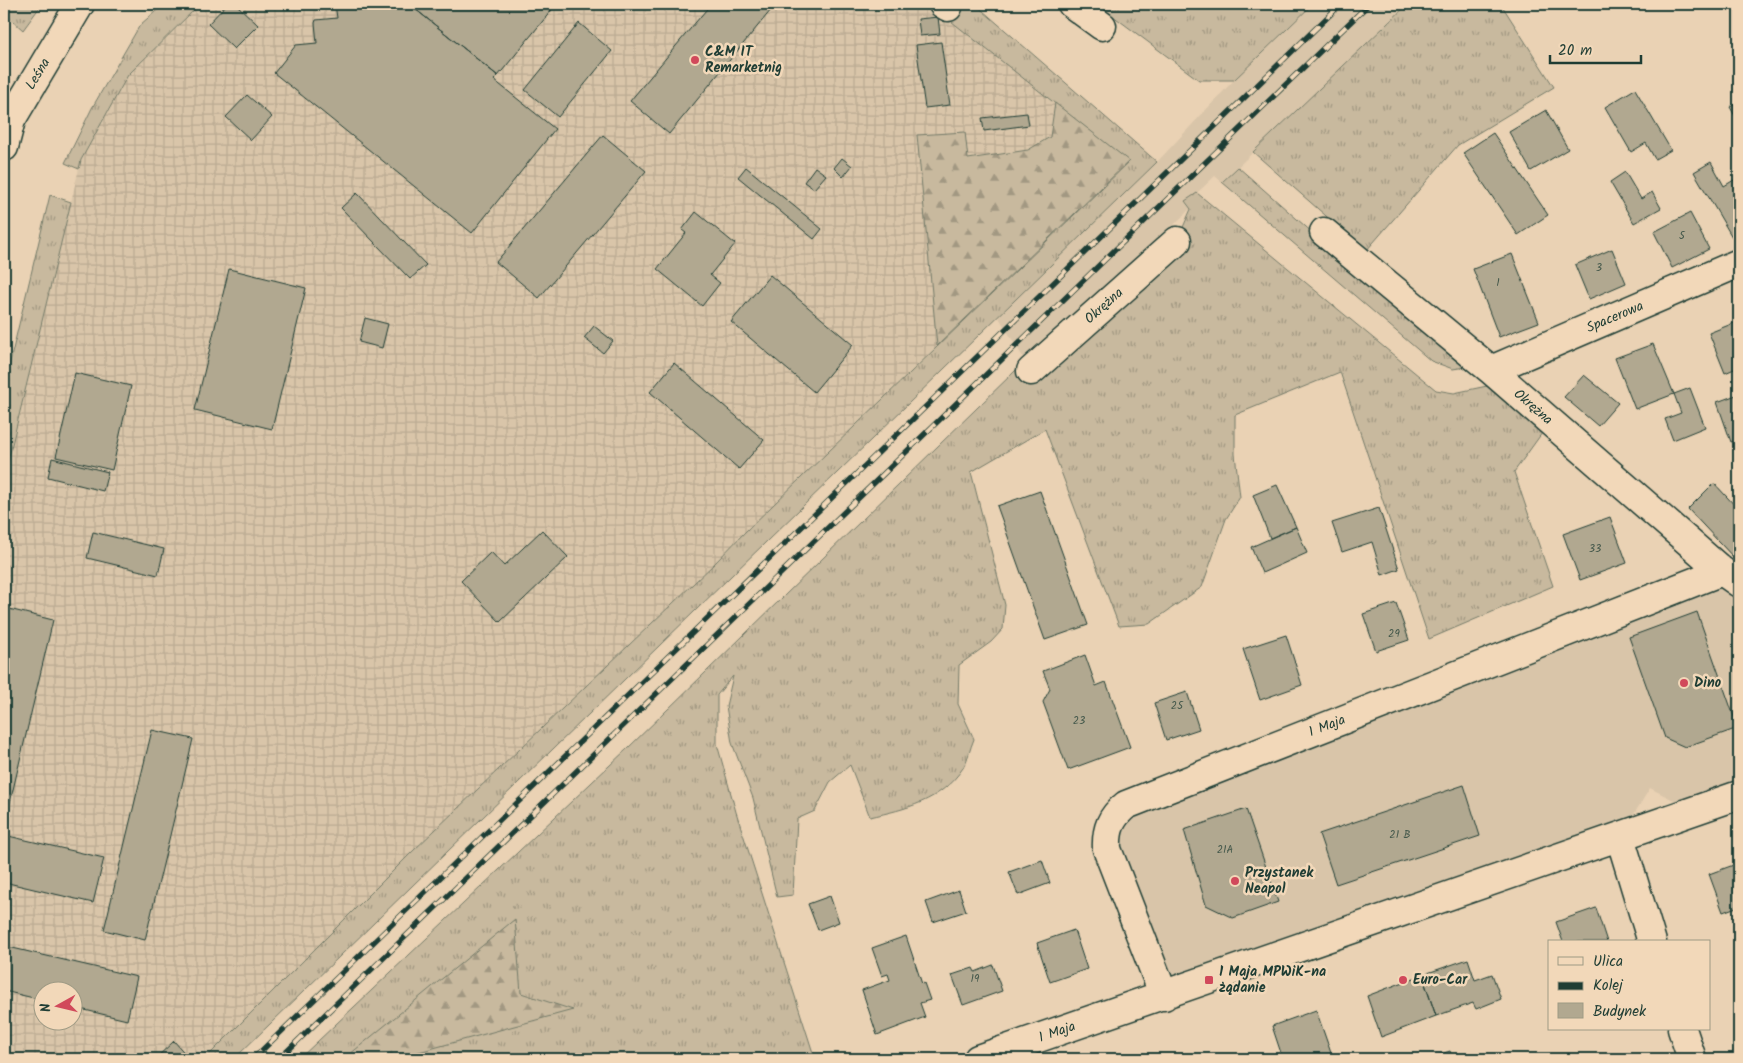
<svg xmlns="http://www.w3.org/2000/svg" width="1743" height="1063" viewBox="0 0 1743 1063" font-family="Kalam,sans-serif">
  <style>
    .built { fill: #d9c5a9 }
    .industrial { fill: url(#industrial-grid); fill-rule: evenodd }
    .grass { fill: url(#grass-tufts); stroke: #747b69 }
    .forest { fill: url(#forest-firs); stroke: #747b69 }
    .building { fill: #b1a890; stroke: #1f3d34 }
    .lines { fill: none; stroke-linecap: round; stroke-linejoin: round }
    .minor-casing { stroke: #1f3d34; stroke-width: 31 }
    .minor { stroke: #f2d8b9; stroke-width: 28 }
    .rail-casing { stroke: #1f3d34; stroke-width: 5.5 }
    .rail { stroke: #f2d8b9; stroke-width: 4; stroke-dasharray: 11; stroke-linecap: butt }
    .poi-dot { fill: #d1495b; stroke: #f2d8b9; stroke-width: 2 }
    .labels { text-anchor: middle; dominant-baseline: central; stroke-width: 5; stroke-linejoin: round; paint-order: stroke }
    .number-label { font-size: 11px; fill: #44584b }
    .poi-label { font-size: 14px; font-weight: bold; fill: #1f3d34; stroke: #f2d8b9; text-anchor: start }
    .street-label { font-size: 14px; fill: #1f3d34; stroke: #f2d8b9 }
  </style>
  <defs>
    <pattern id="industrial-grid" width="8" height="8" patternUnits="userSpaceOnUse" patternTransform="scale(1.25)"><rect width="8" height="8" fill="#d9c5a9"/><path d="M0 4h8M4 0v8" fill="none" stroke="#baaa92"/></pattern>
    <pattern id="grass-tufts" width="24" height="20" patternUnits="userSpaceOnUse" patternTransform="scale(1.25)"><rect width="24" height="20" fill="#c8b99e"/><path d="M3 7l-1-3M5 7V3M7 7l1-3M15 17l-1-3M17 17v-4M19 17l1-3" fill="none" stroke="#a29882"/></pattern>
    <pattern id="forest-firs" width="22" height="20" patternUnits="userSpaceOnUse" patternTransform="scale(1.25)"><rect width="22" height="20" fill="#c8b99e"/><path d="M5 1l3.5 6h-7zM16 11l3.5 6h-7z" fill="#a29882"/></pattern>
  </defs>
  <rect width="100%" height="100%" fill="#ead2b4"/>
  <filter id="ink" filterUnits="userSpaceOnUse"><feTurbulence type="fractalNoise" baseFrequency=".02" numOctaves="2"/><feDisplacementMap in="SourceGraphic" scale="10" xChannelSelector="R" yChannelSelector="G"/><feConvolveMatrix kernelMatrix="1 2 1 2 8 2 1 2 1" color-interpolation-filters="sRGB"/></filter>
  <g filter="url(#ink)">
    <path class="built" d="M1313 4H1408L1222 182 1215 176 1197 193 1185 201 1191 208 1029 367 998 316 1157 162 1234 80Z
      M1722 571 1739 583V795L1695 811 1650 788 1620 837 1164 996 1110 823Z"/>
    <path class="industrial" d="M200 4H929L1129 161 746 531 715 563 413 851 205 1059H4V480L81 160 128 75ZM42 990H72V1020H42Z"/>
    <path class="grass" d="M4 4H42L23 30 4 13Z
      M164 4H200L128 75 81 160 79 169 65 163 92 108 140 25Z
      M950 4H975L1157 162 234 1059H205L413 851 715 563 746 531 1129 162 942 14Z
      M1097 4H1313L1234 80H1199Z
      M1408 4H1501L1554 87 1458 145 1366 251 1253 152Z
      M1238 167 1465 367 1453 369 1431 361 1222 182Z
      M1197 193 1436 390 1454 393 1487 386 1542 433 1514 472 1553 586 1429 639 1340 372 1235 415V454L1240 497 1226 519 1202 587 1149 624 1119 626 1045 429 971 472 1005 605 1003 629 991 642 959 665 958 704 974 739C970 748 968 760 963 768 941 801 906 809 870 817L850 765 830 782 815 811 797 819 793 895 777 897 753 798 732 743 726 706 733 676 717 695V744L736 812 815 1059H299L627 749 1016 370 1177 241 1191 209 1185 201Z
      M50 195 71 202 7 465 4 464V387Z"/>
    <path class="forest" d="M1055 103 1129 161 937 346 917 135 965 132 968 159 1028 150 1050 137Z
      M515 919 521 993 573 1010 393 1059H344Z"/>
    <path class="building" d="M227 4H236L258 25 234 49 208 24Z
      M335 4H409L498 76 494 80 555 129 472 233 274 73 296 45 317 43 315 23 316 20 337 18Z
      M409 4H542L551 11 498 76Z
      M542 4H556L551 11Z
      M711 4H776L669 134 630 101Z
      M938 17 940 34 920 36 918 19Z
      M579 23 612 51 558 117 525 90Z
      M941 42 950 105 925 108 916 45Z
      M1635 89 1671 150 1655 159 1646 143 1631 152 1605 107Z
      M247 95 272 117 251 140 226 117Z
      M1739 102V123L1730 107Z
      M1546 110 1568 149 1531 171 1509 132Z
      M1027 113 1029 125 984 131 982 118Z
      M1493 133 1548 215 1518 235 1463 153Z
      M603 135 646 171 539 298 496 262Z
      M842 158 852 166 843 177 834 168Z
      M1711 162 1724 186 1739 177V233L1732 237 1694 172Z
      M746 167 822 229 814 239 738 177Z
      M815 167 826 175 814 189 804 182Z
      M1625 172 1641 199 1652 192 1661 208 1634 223 1610 182Z
      M357 193 426 265 410 279 341 208Z
      M696 212 735 244 710 275 720 283 702 306 657 269 686 233 682 230Z
      M1690 213 1709 249 1672 268 1654 232Z
      M1612 249 1626 283 1589 299 1575 265Z
      M1512 254 1539 322 1499 337 1473 269Z
      M229 269 306 288 272 429 195 410Z
      M770 275 853 345 814 392 731 322Z
      M365 318 388 324 382 348 359 342Z
      M1739 321V367L1725 373 1709 333Z
      M594 326 613 341 603 353 584 338Z
      M1653 344 1674 394 1635 409 1615 358Z
      M674 363 764 440 739 469 650 392Z
      M75 373 131 386 112 470 56 457Z
      M1584 375 1618 403 1598 426 1564 397Z
      M1690 388 1705 427 1673 440 1665 419 1681 413 1674 394Z
      M1739 394V439L1731 442 1717 402Z
      M52 458 108 472 103 491 48 477Z
      M1714 483 1739 510V554L1735 559 1688 509Z
      M1277 485 1296 527 1270 538 1253 495Z
      M1040 491 1088 625 1045 640 997 506Z
      M1379 508 1399 569 1382 575 1372 542 1342 552 1332 523Z
      M1610 517 1627 563 1580 580 1563 534Z
      M1296 527 1307 553 1262 573 1251 547Z
      M542 530 568 557 500 622 461 581 491 552 504 566Z
      M93 532 164 549 158 575 87 558Z
      M1396 603 1409 640 1376 651 1363 614Z
      M9 609 53 620 4 828V632Z
      M1697 612 1738 728 1685 747 1665 738 1629 637Z
      M1286 635 1302 685 1260 700 1243 649Z
      M1085 655 1096 686 1106 682 1130 747 1068 770 1043 702 1050 689 1043 671Z
      M1187 692 1199 729 1166 740 1154 703Z
      M152 730 193 739 145 940 104 930Z
      M1464 785 1480 836 1336 884 1319 834Z
      M1246 809 1278 902 1233 918 1206 905 1184 830Z
      M4 835 104 858 93 903 4 882Z
      M1042 860 1050 883 1018 895 1009 872Z
      M1739 863V906L1723 912 1709 874Z
      M959 890 966 911 933 922 926 902Z
      M830 896 839 922 818 930 808 904Z
      M1596 908 1607 942H1563L1556 922Z
      M1074 930 1087 969 1050 982 1037 943Z
      M906 936 922 984 924 983 930 1000 920 1003 925 1017 877 1035 862 990 890 980 888 974 882 976 872 948Z
      M4 946 137 977 127 1020 72 1007V990H42V1000L4 991Z
      M1739 953V972L1733 955Z
      M1468 959 1475 980 1492 974 1501 999 1476 1009 1473 1003 1436 1016 1422 975Z
      M993 965 1002 991 963 1005 952 975 973 968 975 972Z
      M1422 975 1436 1016 1381 1037 1367 996Z
      M1316 1010 1331 1053 1312 1059H1283L1272 1026Z
      M174 1041 188 1057 186 1059H155Z
      M1450 1051 1453 1059H1426Z
      M4 1053 27 1059H4Z
      M1183 1054 1185 1059H1166Z"/>
    <g class="lines">
      <g class="minor-casing">
        <path id="minor" d="M943 4 948 7
          M1072 4 1102 26
          M4 147 11 120 80 4
          M1324 232 1491 370 1722 571 1739 583
          M1491 370 1739 263
          M1031 371 1177 241
          M1620 837 1652 942
          M1164 996 1107 849C1106 829 1111 817 1126 805L1722 571
          M1682 1029 1692 1059
          M978 1059 1739 795"/>
      </g>
      <use href="#minor" class="minor"/>
      <g class="rail-casing">
        <path id="rail" d="M253 1059 1341 4
          M279 1059 1369 4"/>
      </g>
      <use href="#rail" class="rail"/>
    </g>
  </g>
  <g class="poi-dot">
    <circle cx="695" cy="60" r="5"/>
    <circle cx="1684" cy="683" r="5"/>
    <circle cx="1235" cy="881" r="5"/>
    <rect x="1204" y="975" width="10" height="10" rx="2.5"/>
    <circle cx="1403" cy="980" r="5"/>
  </g>
  <g class="labels">
    <g class="number-label">
      <text x="1682" y="236">5</text>
      <text x="1599" y="268">3</text>
      <text x="1498" y="283">1</text>
      <text x="1595" y="549">33</text>
      <text x="1394" y="634">29</text>
      <text x="1177" y="706">25</text>
      <text x="1079" y="721">23</text>
      <text x="1400" y="835">21 B</text>
      <text x="1225" y="850">21A</text>
      <text x="975" y="979">19</text>
    </g>
    <g class="poi-label">
      <text x="705" y="52">C&amp;M IT<tspan x="705" dy="16">Remarketnig</tspan></text>
      <text x="1694" y="683">Dino</text>
      <text x="1245" y="873">Przystanek<tspan x="1245" dy="16">Neapol</tspan></text>
      <text x="1219" y="972">1 Maja MPWiK-na<tspan x="1219" dy="16">żądanie</tspan></text>
      <text x="1413" y="980">Euro-Car</text>
    </g>
    <g class="street-label">
      <text transform="translate(38 74) rotate(-59)">Leśna</text>
      <text transform="translate(1104 306) rotate(-42)">Okrężna</text>
      <text transform="translate(1615 317) rotate(-23)">Spacerowa</text>
      <text transform="translate(1533 407) rotate(41)">Okrężna</text>
      <text transform="translate(1327 726) rotate(-21)">1 Maja</text>
      <text transform="translate(1057 1032) rotate(-19)">1 Maja</text>
    </g>
  </g>
  <rect width="1743" height="1063" fill="none" stroke="#f2d8b9" stroke-width="20"/>
  <rect x="10" y="10" width="1723" height="1043" fill="none" stroke="#1f3d34" stroke-width="2" filter="url(#ink)"/>
  <rect x="1548" y="940" width="162" height="90" fill="#f2d8b9" stroke="#9e9a84"/>
  <rect x="1558" y="957" width="25" height="8" fill="#f2d8b9" stroke="#9e9a84"/>
  <text x="1593" y="966" font-size="15" fill="#1f3d34">Ulica</text>
  <rect x="1558" y="982" width="25" height="8" fill="#1f3d34" stroke="#9e9a84"/>
  <text x="1593" y="990" font-size="15" fill="#1f3d34">Kolej</text>
  <rect x="1558" y="1003" width="25" height="15" fill="#b1a890" stroke="#9e9a84"/>
  <text x="1593" y="1016" font-size="15" fill="#1f3d34">Budynek</text>
  <g transform="translate(58 1006) rotate(262)"><circle r="24" fill="#f2d8b9" stroke="#9e9a84"/>
  <path d="M0-4L9 19L0 12L-9 19Z" fill="#d1495b"/>
  <text y="-8" font-size="14" font-weight="bold" text-anchor="middle" fill="#1f3d34">N</text>
  </g>
  <path d="M1550 55v8h91v-8" fill="none" stroke="#1f3d34" stroke-width="2.5"/>
  <text x="1558" y="55" font-size="15" fill="#1f3d34" stroke="#f2d8b9" stroke-width="4" paint-order="stroke">20 m</text>
</svg>
